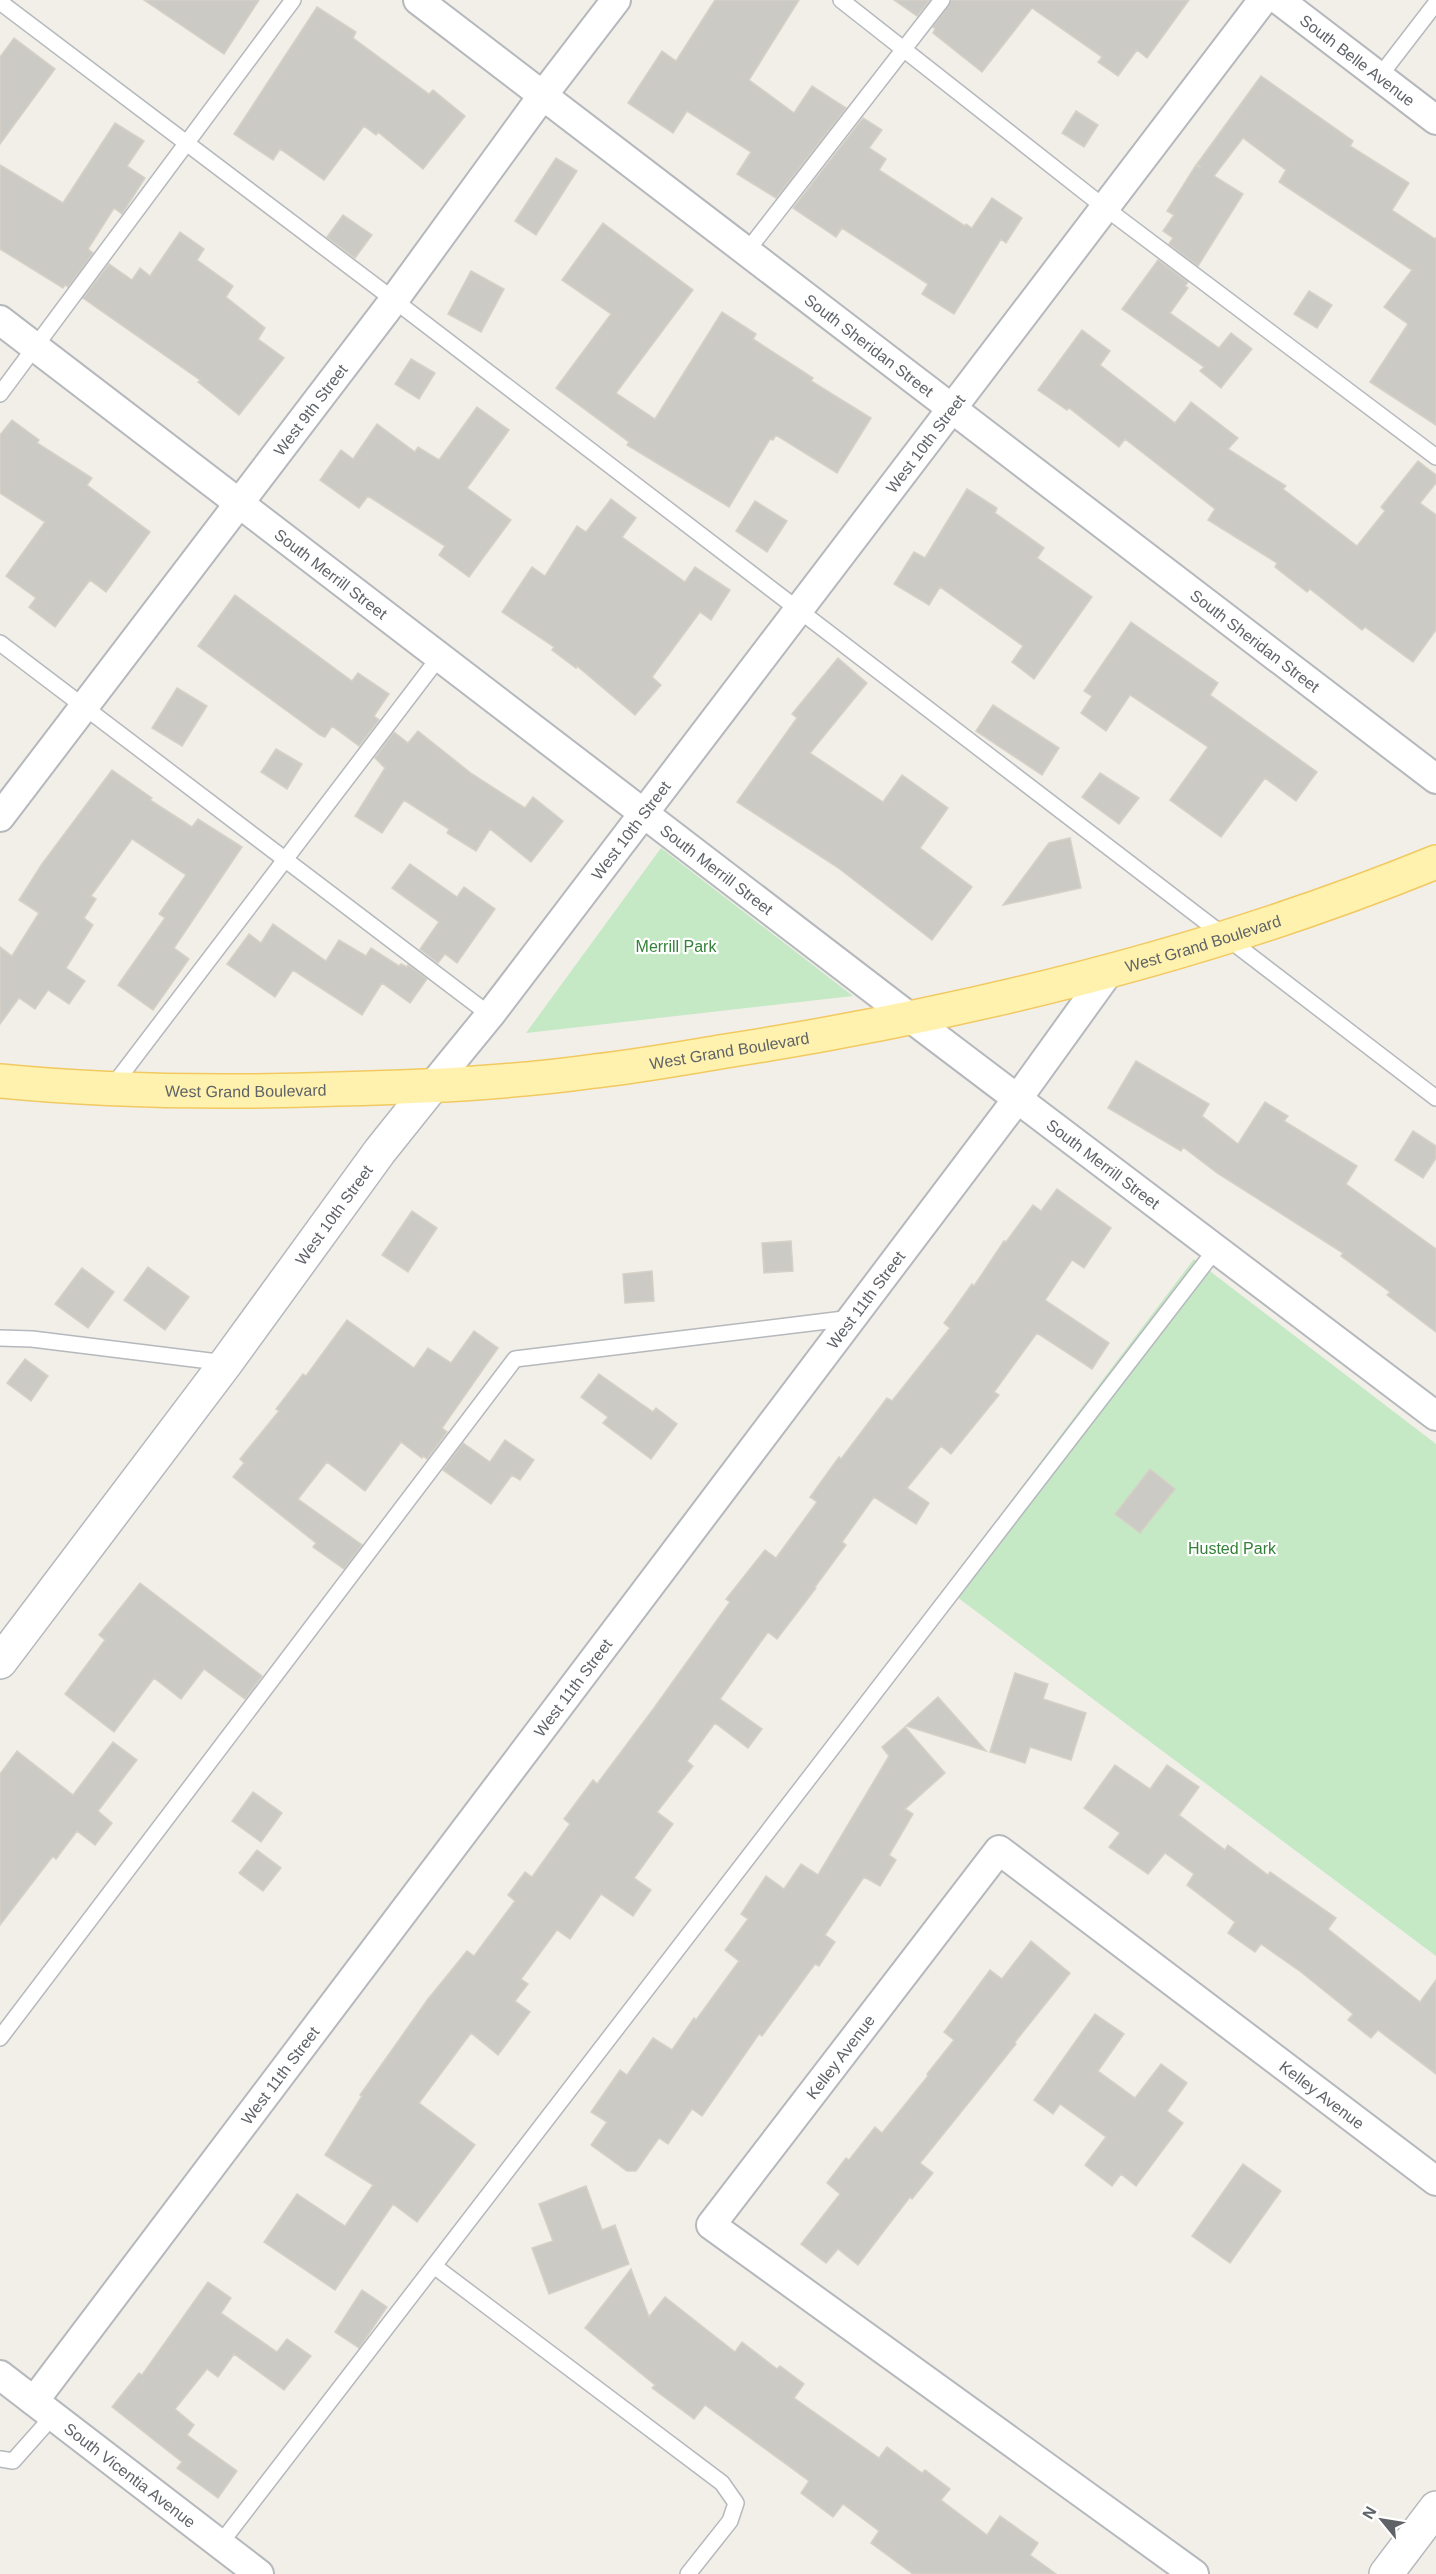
<svg xmlns="http://www.w3.org/2000/svg" width="1436" height="2574" viewBox="0 0 1436 2574" font-family="Helvetica,sans-serif">
  <style>
    .green { fill: #c5e8c5 }
    .building { fill: #cccac5; stroke: #d6d1c6; stroke-width: 1.5 }
    .lines { fill: none; stroke-linecap: round; stroke-linejoin: round }
    .service-casing { stroke: #b5b8bc; stroke-width: 18 }
    .minor-casing { stroke: #b5b8bc; stroke-width: 32 }
    .tertiary-casing { stroke: #b5b8bc; stroke-width: 36 }
    .primary-casing { stroke: #f2c960; stroke-width: 36 }
    .service { stroke: #fff; stroke-width: 15 }
    .minor { stroke: #fff; stroke-width: 28 }
    .tertiary { stroke: #fff; stroke-width: 33 }
    .primary { stroke: #fff2af; stroke-width: 33 }
    .labels { text-anchor: middle; dominant-baseline: central; stroke-width: 4.5; stroke-linejoin: round; paint-order: stroke }
    .street-label { font-size: 16px; fill: #5f6368; stroke: #fff }
    .park-label { font-size: 16px; fill: #348238; stroke: #fff }
  </style>
  <rect width="100%" height="100%" fill="#f1efe8"/>
  <path class="green" d="M661 848 853 996 526 1033Z
    M1194 1259 1436 1444V1956L945 1588Z"/>
  <path class="building" d="M144 0H259L224 54Z
    M715 0H799L749 80 794 113 812 86 846 108 776 198 737 174 751 152 687 111 673 133 628 103 662 51 676 61Z
    M894 0H930L917 16Z
    M952 0H1189L1147 58 1137 50 1118 76 1098 62 1102 57 1032 8 982 72 933 33 935 29 933 27Z
    M317 7 356 32 353 38 429 94 433 90 465 116 423 169 378 132 376 135 364 126 324 180 280 149 273 160 234 134Z
    M14 38 55 69 0 144V57Z
    M1261 76 1353 141 1350 146 1409 183 1392 210 1435 239 1436 237V425L1370 382 1408 324 1384 307 1412 270 1279 182 1286 170 1243 138 1214 176 1243 194 1198 266 1169 244 1173 238 1163 231 1174 215 1167 211 1196 165 1201 168 1197 164Z
    M1076 111 1098 125 1084 147 1062 133Z
    M863 118 882 130 869 148 886 159 879 170 965 226 966 224 972 228 992 198 1022 218 1006 243 1001 239 954 314 922 294 928 284 842 228 836 237 793 208Z
    M115 123 144 141 127 166 145 178 122 214 114 208 88 249 93 253 68 287 65 285 63 288 0 249V165L63 203Z
    M556 158 577 171 536 235 515 221Z
    M343 215 372 235 355 258 327 237Z
    M603 223 693 290 616 393 655 419 722 312 756 334 753 339 813 378 811 381 871 418 837 473 776 435 773 440 770 439 729 507 627 445 629 442 556 388 611 314 562 280Z
    M180 232 204 249 197 260 233 286 226 297 265 328 258 339 284 358 239 415 198 382 200 380 83 298 109 264 132 280 140 268 150 276Z
    M1158 260 1188 282 1185 286 1188 288 1170 313 1219 348 1231 333 1252 349 1221 388 1200 371 1204 367 1122 309Z
    M471 271 504 289 481 332 448 314Z
    M1309 291 1332 305 1317 328 1294 314Z
    M1082 330 1110 351 1100 365 1175 423 1191 402 1238 438 1228 449 1286 486 1283 489 1357 546 1385 511 1381 507 1418 461 1436 475V483L1420 503 1436 515V630L1413 662 1365 627 1362 630 1310 589 1307 592 1275 567 1277 563 1208 520 1215 509 1125 439 1119 447 1069 408 1067 410 1038 390Z
    M411 359 435 373 419 399 395 384Z
    M477 407 509 430 467 488 511 520 469 577 439 555 445 546 368 496 359 508 320 480 341 450 353 459 377 424 415 452 418 447 439 460Z
    M12 420 39 440 37 443 92 478 87 485 150 532 106 592 90 580 55 627 29 607 36 598 6 576 45 522 0 493V435Z
    M967 489 997 508 995 513 1044 548 1037 558 1092 597 1034 679 1012 662 1023 646 940 587 929 605 894 584 914 552 925 558Z
    M611 499 636 518 622 537 685 582 695 567 730 590 711 620 700 612 652 677 661 685 635 715 577 666 576 668 552 650 554 647 502 612 532 567 545 576 577 526 586 532Z
    M755 501 787 521 767 552 736 531Z
    M235 595 352 681 358 673 389 694 374 716 379 720 359 746 332 726 325 737 320 735 198 646Z
    M1131 622 1218 683 1210 695 1317 772 1296 801 1265 778 1221 837 1170 800 1208 747 1130 695 1106 731 1081 713 1092 696 1084 691Z
    M838 658 867 683 810 753 883 802 902 775 948 808 920 848 972 887 932 940 837 867 737 802 797 718 792 714Z
    M177 688 207 706 182 746 152 728Z
    M993 705 1059 748 1042 775 976 731Z
    M418 731 472 774 525 808 533 797 563 821 531 862 490 829 476 851 447 833 449 829 404 800 382 833 355 816 385 768 375 758 394 732 408 743Z
    M276 749 302 764 287 789 261 772Z
    M112 770 152 798 150 800 192 827 198 819 242 847 174 948 189 959 153 1010 118 985 165 918 159 914 186 875 132 839 91 896 96 899 84 918 93 925 66 968 85 981 69 1004 48 990 35 1009 19 998 0 1024V947L12 956 39 913 19 900 42 864Z
    M1100 773 1139 798 1119 824 1082 797Z
    M1070 838 1081 888 1003 905 1049 843Z
    M410 864 457 897 464 887 495 909 457 963 445 954 438 963 420 949 439 922 392 888Z
    M273 924 326 961 339 940 366 956 371 948 399 966 401 964 407 967 408 965 427 979 410 1003 382 983 362 1015 293 970 275 997 227 964 249 934 261 943Z
    M1136 1061 1209 1104 1202 1116 1238 1144 1265 1102 1288 1116 1284 1121 1357 1166 1346 1184 1436 1249V1332L1387 1295 1390 1292 1341 1256 1343 1253 1217 1173 1183 1147 1181 1151 1108 1108Z
    M1413 1131 1436 1146V1158L1423 1178 1395 1160Z
    M1057 1189 1111 1228 1084 1268 1072 1260 1045 1300 1109 1343 1092 1369 1037 1333 994 1392 999 1395 951 1454 941 1446 907 1488 929 1503 916 1524 874 1497 842 1542 846 1545 815 1587 816 1588 777 1639 768 1632 720 1699 762 1729 748 1748 715 1723 687 1761 693 1766 657 1812 673 1824 634 1878 651 1890 633 1916 601 1894 570 1939 557 1930 521 1979 528 1984 515 2001 530 2012 498 2055 471 2033 419 2103 475 2145 417 2222 393 2204 335 2290 264 2242 297 2194 345 2226 373 2185 325 2155 362 2096 360 2095 428 1999 467 1951 474 1956 515 1901 508 1895 525 1872 532 1877 570 1824 564 1819 593 1780 597 1784 654 1708 730 1602 726 1599 765 1550 776 1558 817 1502 810 1497 839 1457 841 1459 887 1398 892 1401 950 1328 944 1323 972 1284 974 1286 1004 1241 1006 1242 1033 1205 1041 1211Z
    M412 1211 437 1228 408 1272 382 1255Z
    M791 1241 793 1271 764 1273 762 1243Z
    M148 1267 189 1297 165 1330 124 1300Z
    M82 1268 114 1292 88 1328 55 1304Z
    M652 1271 654 1301 625 1303 623 1274Z
    M347 1320 414 1368 428 1348 451 1363 474 1331 498 1348 442 1428 447 1432 427 1459 423 1456 422 1458 401 1442 365 1491 327 1462 298 1499 362 1545 344 1569 313 1547 316 1543 233 1477 244 1463 240 1459 279 1411 276 1409 303 1374 306 1376Z
    M25 1359 48 1376 31 1401 7 1383Z
    M599 1374 653 1412 656 1408 677 1424 651 1459 603 1423 608 1417 581 1397Z
    M505 1440 534 1460 520 1480 512 1475 491 1504 443 1470 463 1443 490 1462Z
    M1150 1469 1175 1489 1140 1533 1115 1514Z
    M140 1583 262 1676 245 1699 204 1669 181 1699 154 1678 114 1732 65 1694 105 1640 99 1635Z
    M1015 1673 1048 1684 1043 1699 1086 1713 1071 1760 1030 1747 1025 1763 990 1752Z
    M938 1697 986 1751 906 1726Z
    M905 1727 945 1773 905 1809 913 1814 889 1855 896 1860 880 1886 864 1877 825 1935 835 1942 819 1966 815 1964 762 2036 759 2034 702 2116 692 2109 668 2144 659 2138 636 2171H627L591 2145 607 2122 591 2112 620 2070 627 2075 653 2038 672 2050 694 2018 696 2020 739 1961 725 1950 748 1919 741 1914 766 1876 784 1889 801 1864 818 1875 889 1756 882 1747Z
    M113 1742 137 1760 98 1811 112 1823 95 1845 77 1831 56 1859 53 1856 0 1925V1774L17 1751 73 1795Z
    M1115 1765 1150 1789 1167 1765 1199 1787 1179 1815 1225 1850 1228 1845 1268 1875 1270 1872 1336 1918 1328 1929 1420 2002 1436 1980V2074L1378 2030 1371 2038 1348 2020 1353 2014 1301 1972 1261 1944 1255 1952 1228 1933 1235 1922 1187 1885 1194 1874 1165 1853 1148 1874 1109 1847 1120 1833 1084 1808Z
    M253 1792 282 1813 261 1842 232 1821Z
    M257 1850 281 1868 263 1891 239 1873Z
    M1031 1941 1070 1973 1015 2042 1016 2044 920 2163 933 2173 912 2199 910 2197 858 2265 838 2249 826 2263 801 2244 840 2194 827 2183 846 2158 849 2160 875 2127 882 2133 928 2076 927 2074 954 2040 944 2032 990 1970 1002 1979Z
    M1095 2014 1124 2034 1098 2071 1135 2098 1161 2064 1187 2083 1167 2111 1183 2123 1136 2186 1121 2174 1112 2186 1085 2165 1106 2137 1060 2104 1053 2114 1034 2100Z
    M1243 2164 1281 2191 1230 2263 1192 2236Z
    M586 2186 602 2230 615 2225 629 2264 549 2294 532 2248 553 2241 539 2204Z
    M631 2269 649 2317 665 2297 735 2352 742 2342 777 2369 780 2366 804 2384 794 2398 879 2458 887 2447 922 2473 925 2470 950 2489 941 2500 987 2535 1000 2516 1038 2543 1030 2555 1056 2574H913L871 2543 879 2531 843 2504 833 2517 801 2493 809 2481 705 2405 694 2419 652 2388 655 2385 585 2328Z
    M208 2282 231 2298 221 2313 277 2352 287 2339 311 2356 284 2390 234 2354 218 2377 207 2369 175 2409 194 2425 187 2435 237 2471 218 2498 177 2468 182 2462 112 2407 139 2373 142 2375Z
    M362 2290 387 2307 359 2348 335 2332Z"/>
  <g class="lines">
    <g class="service-casing">
      <path id="service" d="M841 0 1104 207 1436 457
        M0 2 394 300 1436 1098
        M1379 77 1436 3
        M747 251 942 0
        M0 394 293 0
        M0 643 490 1015
        M112 1087 440 656
        M0 1338 32 1339 226 1363
        M0 2038 515 1359 852 1318
        M434 2266 722 2483 736 2503 730 2521 688 2574
        M0 2459 13 2461 53 2416
        M220 2544 1216 1249"/>
    </g>
    <g class="minor-casing">
      <g id="minor">
        <path id="s1" d="M418 0 1436 779"/>
        <path id="s2" d="M1279 0 1436 120"/>
        <path id="s3" d="M0 320 912 1019 1436 1416"/>
        <path id="s4" d="M0 817 394 300 543 95 616 0"/>
        <path id="s5" d="M432 1086 490 1015 1263 0"/>
        <path id="s6" d="M0 2375 259 2574"/>
        <path id="s7" d="M34 2401 1018 1098 1108 973"/>
        <path id="s8" d="M1194 2574 711 2225 999 1850 1436 2181"/>
      </g>
    </g>
    <g class="tertiary-casing">
      <g id="tertiary">
        <path id="s9" d="M0 1662 226 1363 380 1151 432 1086"/>
        <path d="M1386 2574 1436 2508"/>
      </g>
    </g>
    <g class="primary-casing">
      <g id="primary">
        <path id="s10" d="M0 1081C112 1092 226 1093 338 1089 424 1087 510 1083 595 1071 639 1066 683 1058 726 1051 969 1013 1208 955 1436 862"/>
      </g>
    </g>
    <use href="#service" class="service"/>
    <use href="#minor" class="minor"/>
    <use href="#tertiary" class="tertiary"/>
    <use href="#primary" class="primary"/>
  </g>
  <g class="labels">
    <g class="street-label">
      <text stroke="none"><textPath href="#s2" startOffset="99">South Belle Avenue</textPath></text>
      <text stroke="none"><textPath href="#s1" startOffset="568">South Sheridan Street</textPath></text>
      <text stroke="none"><textPath href="#s4" startOffset="512">West 9th Street</textPath></text>
      <text stroke="none"><textPath href="#s5" startOffset="810">West 10th Street</textPath></text>
      <text stroke="none"><textPath href="#s3" startOffset="417">South Merrill Street</textPath></text>
      <text stroke="none"><textPath href="#s1" startOffset="1054">South Sheridan Street</textPath></text>
      <text stroke="none"><textPath href="#s5" startOffset="324">West 10th Street</textPath></text>
      <text stroke="none"><textPath href="#s3" startOffset="903">South Merrill Street</textPath></text>
      <text stroke="none"><textPath href="#s10" startOffset="1218">West Grand Boulevard</textPath></text>
      <text stroke="none"><textPath href="#s10" startOffset="732">West Grand Boulevard</textPath></text>
      <text stroke="none"><textPath href="#s10" startOffset="246">West Grand Boulevard</textPath></text>
      <text stroke="none"><textPath href="#s3" startOffset="1389">South Merrill Street</textPath></text>
      <text stroke="none"><textPath href="#s9" startOffset="558">West 10th Street</textPath></text>
      <text stroke="none"><textPath href="#s7" startOffset="1380">West 11th Street</textPath></text>
      <text stroke="none"><textPath href="#s7" startOffset="894">West 11th Street</textPath></text>
      <text stroke="none"><textPath href="#s8" startOffset="808">Kelley Avenue</textPath></text>
      <text stroke="none"><textPath href="#s7" startOffset="408">West 11th Street</textPath></text>
      <text stroke="none"><textPath href="#s8" startOffset="1474">Kelley Avenue</textPath></text>
      <text stroke="none"><textPath href="#s6" startOffset="164">South Vicentia Avenue</textPath></text>
    </g>
    <g class="park-label">
      <text x="676" y="946">Merrill Park</text>
      <text x="1232" y="1548">Husted Park</text>
    </g>
  </g>
  <g transform="translate(1382 2520) rotate(300)" stroke="#ffffff" stroke-width="4.5" paint-order="stroke">
  <path d="M0-4.5L10 22L0 15L-10 22Z" fill="#5f6368"/>
  <text y="-9" font-size="16" font-weight="bold" text-anchor="middle" fill="#5f6368">N</text>
  </g>
</svg>
